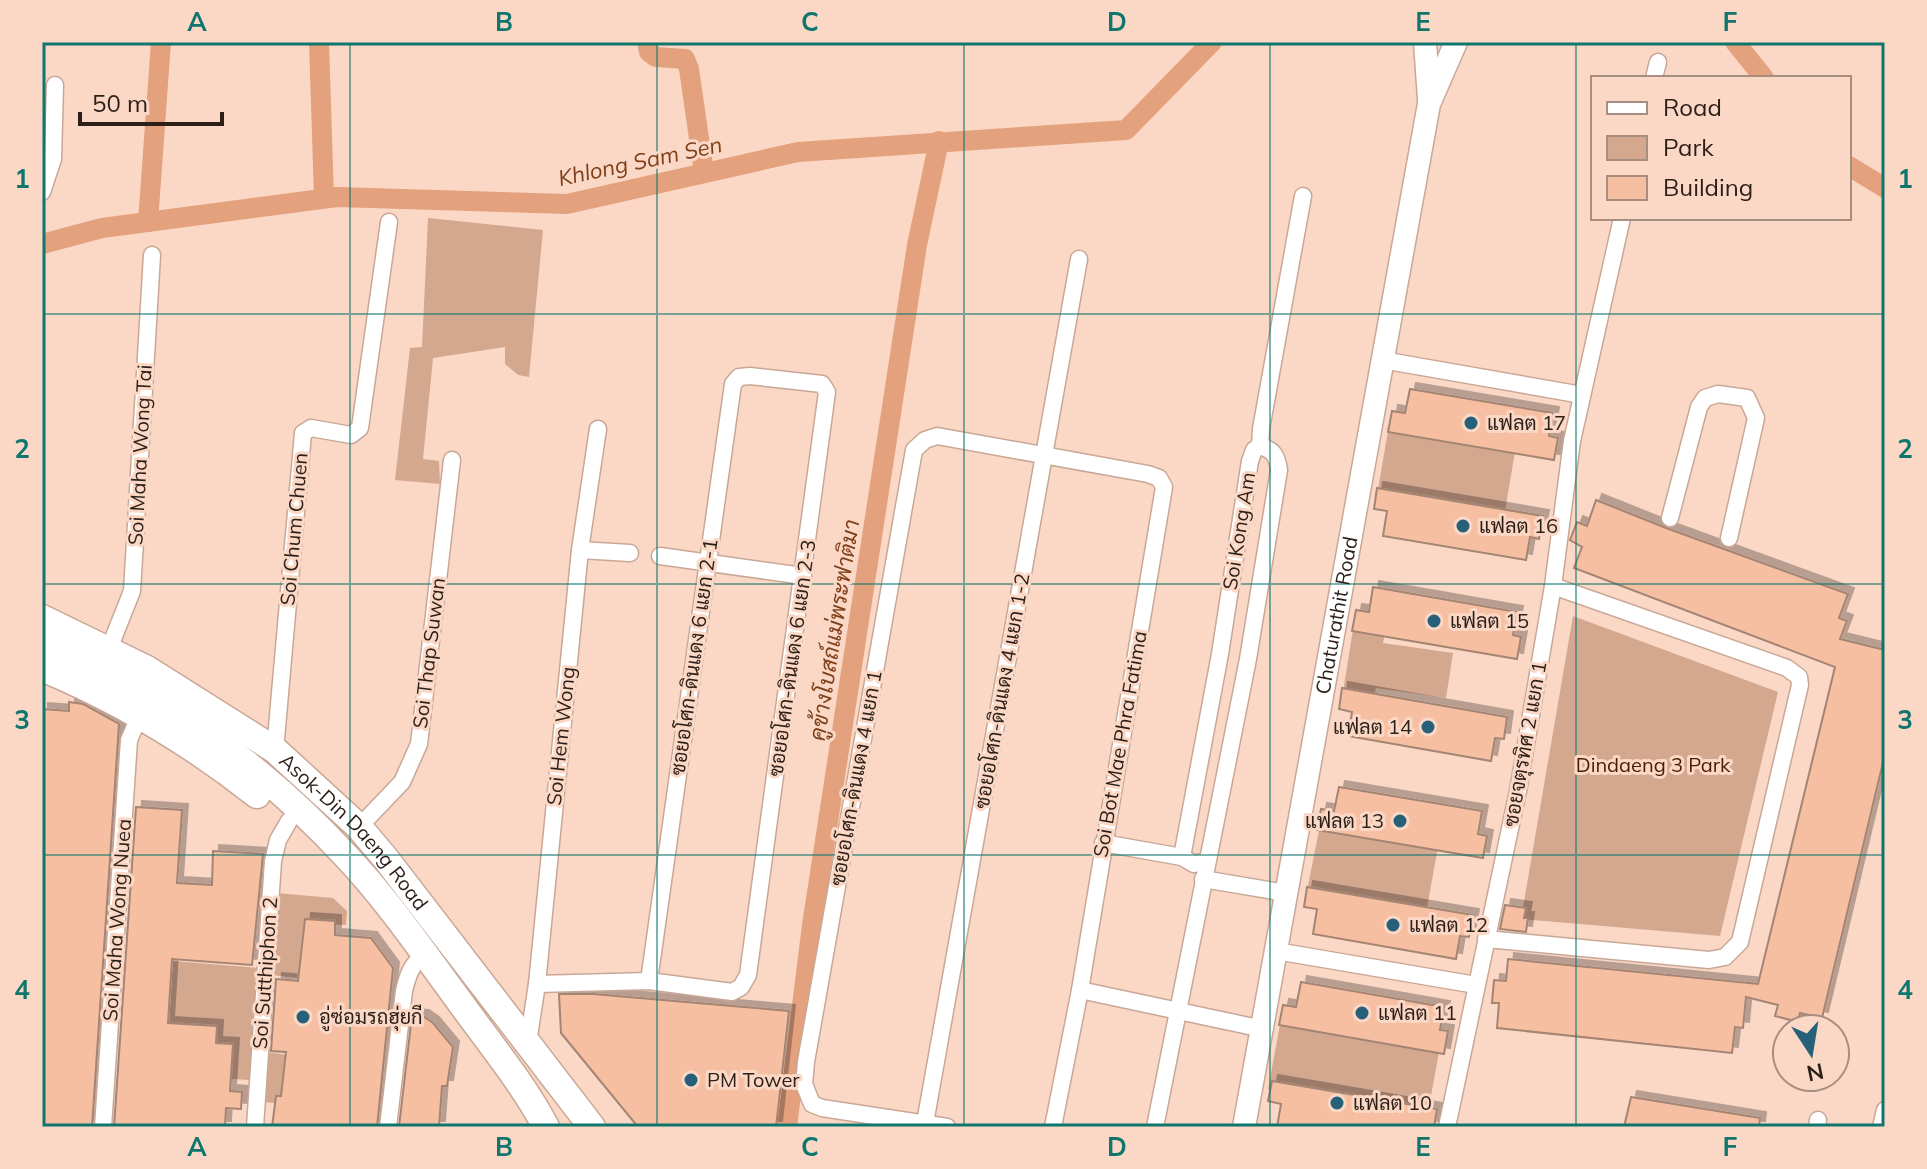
<svg xmlns="http://www.w3.org/2000/svg" width="1927" height="1169" font-family="Mulish,Sarabun,sans-serif">
	<style>
		.green { fill: #d4a78f }
		.lines { fill: none; stroke-linecap: round; stroke-linejoin: round }
		.canal { stroke: #e4a17d; stroke-width: 20 }
		.building { fill: #f7bfa2; stroke: #a48473; stroke-width: 2; filter: url(#shadow) }
		.street-casing { stroke: #c9a796; stroke-width: 19 }
		.secondary-casing { stroke: #c9a796; stroke-width: 25 }
		.primary-casing { stroke: #c9a796; stroke-width: 29 }
		.street { stroke: #fff; stroke-width: 16 }
		.secondary { stroke: #fff; stroke-width: 22 }
		.primary { stroke: #fff; stroke-width: 26 }
		.grid { fill: none; stroke: #0f766e; stroke-width: 2; stroke-opacity: 0.55 }
		.poi-dot { fill: #266179; stroke: #fbd8c6; stroke-width: 3 }
		.labels { text-anchor: middle; stroke-width: 6; stroke-linejoin: round; paint-order: stroke }
		.poi-label { font-size: 20px; fill: #2c1f18; stroke: #fbd8c6; text-anchor: start }
		.street-label { font-size: 20px; fill: #2c1f18; stroke: #fbd8c6 }
		.park-label { font-size: 20px; fill: #481e03; stroke: #fbd8c6 }
		.water-label { font-size: 22px; font-style: italic; fill: #7e401a; stroke: #fbd8c6 }
		.neatline { fill: none; stroke: #0f766e; stroke-width: 3 }
		.grid-label { font-size: 26px; text-anchor: middle; font-weight: bold; fill: #0f766e }
	</style>
	<defs>
		<filter id="shadow"><feDropShadow dx="6" dy="-6" stdDeviation="0" flood-color="#0004"/></filter>
	</defs>
	<rect width="100%" height="100%" fill="#fbd8c6"/>
	<g class="green">
		<polygon points="428,218 543,230 529,377 518,375 505,364 505,347 433,358 423,459 439,461 440,484 395,480 410,348 422,347"/>
		<polygon points="1388,431 1515,452 1505,511 1378,489"/>
		<polygon points="1573,616 1778,692 1720,936 1521,919"/>
		<polygon points="1353,629 1385,634 1383,643 1453,653 1446,698 1376,688 1374,697 1343,692"/>
		<polygon points="1320,825 1438,847 1426,913 1307,891"/>
		<polygon points="276,893 333,898 347,911 346,925 308,923 302,940 299,978 271,975"/>
		<polygon points="173,961 258,968 250,1080 213,1078 169,1026"/>
		<polygon points="1281,1019 1440,1047 1427,1117 1268,1089"/>
		<polygon points="265,1052 289,1055 284,1104 263,1102"/>
	</g>
	<g class="lines">
		<g class="canal">
			<polyline points="319,42 324,198"/>
			<polyline points="647,42 649,52 656,57 685,59 689,69 704,173"/>
			<polyline points="1735,42 1764,78"/>
			<polyline points="1849,166 1885,188"/>
			<polyline points="148,222 161,42"/>
			<polyline points="42,244 102,228 337,197 567,204 798,152 1126,130 1212,42"/>
			<polyline points="787,1127 812,925 917,245 939,141"/>
		</g>
	</g>
	<g class="building">
		<polygon points="1410,389 1553,413 1549,436 1558,438 1554,460 1388,432 1392,411 1405,413"/>
		<polygon points="1377,488 1543,516 1539,539 1530,537 1526,560 1383,536 1387,511 1374,509"/>
		<polygon points="1596,500 1666,528 1848,594 1839,618 1847,621 1840,639 1885,650 1885,754 1822,1018 1800,1013 1798,1022 1775,1016 1778,1005 1746,997 1743,1028 1735,1027 1732,1053 1497,1028 1499,1003 1492,1003 1494,980 1506,981 1508,959 1758,984 1835,667 1574,568 1582,547 1570,540 1577,522 1587,526"/>
		<polygon points="1373,587 1517,612 1513,635 1521,637 1517,659 1352,631 1356,610 1369,612"/>
		<polygon points="1342,688 1507,717 1504,739 1495,738 1491,761 1348,736 1352,712 1339,709"/>
		<polygon points="69,702 83,704 119,724 118,739 92,1127 42,1127 42,709 69,711"/>
		<polygon points="1339,787 1482,811 1478,834 1487,836 1483,858 1317,830 1321,809 1334,811"/>
		<polygon points="136,807 182,810 177,883 212,885 213,851 263,854 252,965 172,959 168,1023 217,1026 216,1043 233,1044 230,1091 242,1092 241,1109 226,1108 225,1127 114,1127"/>
		<polygon points="1307,887 1473,915 1469,937 1460,936 1456,959 1313,934 1317,909 1304,907"/>
		<polygon points="1505,905 1526,908 1524,918 1528,918 1526,932 1500,929"/>
		<polygon points="305,919 335,921 335,935 371,938 393,968 377,1127 272,1127 276,1096 281,1096 286,1052 271,1051 276,979 298,981"/>
		<polygon points="1301,982 1444,1007 1440,1030 1448,1031 1444,1054 1279,1025 1283,1005 1296,1007"/>
		<polygon points="559,994 593,994 789,1011 776,1127 638,1127 561,1033"/>
		<polygon points="412,1015 423,1016 433,1023 453,1047 447,1086 442,1086 439,1127 399,1127"/>
		<polygon points="1272,1081 1437,1109 1434,1127 1277,1127 1281,1104 1268,1101"/>
		<polygon points="1631,1097 1760,1118 1759,1127 1624,1127"/>
	</g>
	<g class="lines">
		<g class="street-casing">
			<g id="street">
				<polyline points="1654,78 1658,62"/>
				<polyline points="42,192 53,159 55,85"/>
				<polyline points="1382,360 1582,395"/>
				<polyline points="1260,446 1261,429 1303,196"/>
				<polyline points="1670,518 1699,407 1705,398 1718,394 1747,398 1756,418 1729,538"/>
				<polyline points="580,550 630,553"/>
				<polyline points="660,556 803,576"/>
				<polyline points="109,649 132,591 152,255"/>
				<polyline points="275,750 303,433 311,428 351,435 360,428 389,222"/>
				<polyline points="359,827 402,782 419,744 452,460"/>
				<polyline points="1103,843 1182,857"/>
				<polyline points="1203,879 1286,893"/>
				<polyline points="1486,939 1709,960 1725,957 1740,942 1800,685 1799,677 1787,668 1553,586"/>
				<polyline points="1276,951 1476,985"/>
				<polyline points="537,984 649,981 732,992 741,987 748,975 827,392 822,384 750,376 739,377 733,384 649,981"/>
				<polyline points="1080,990 1263,1029"/>
				<polyline points="528,1043 537,984 580,550 598,429"/>
				<polyline points="925,1123 1079,259"/>
				<polyline points="103,1127 129,740 140,715"/>
				<polyline points="255,1127 273,861 278,840 289,821"/>
				<path d="M388,1127l16,-136c4,-17 7,-26 21,-37"/>
				<polyline points="947,1127 822,1108 812,1104 804,1084 806,1062 914,450 925,440 937,436 1148,474 1159,478 1164,487 1080,990 1053,1127"/>
				<path d="M1155,1127l93,-468 31,-189c-2,-14 -5,-20 -19,-24l-6,4 -4,11 -30,193 -38,203 12,7 13,-3"/>
				<polyline points="1447,1127 1518,791 1553,586 1572,441 1622,218"/>
				<polyline points="1817,1127 1818,1120"/>
				<polyline points="1881,1127 1885,1110"/>
			</g>
		</g>
		<g class="secondary-casing">
			<g id="secondary">
				<polyline points="1425,42 1429,99"/>
				<path id="s1" d="M1244,1127l185,-1023 27,-62"/>
			</g>
		</g>
		<g class="primary-casing">
			<g id="primary">
				<path id="s2" d="M42,618l105,51 128,81 84,77 27,32 206,268"/>
				<path d="M42,645c114,45 219,119 302,209 43,45 79,98 116,148 30,42 62,80 86,125"/>
				<path d="M42,668c77,32 149,75 215,127"/>
			</g>
		</g>
		<use href="#street" class="street"/>
		<use href="#secondary" class="secondary"/>
		<use href="#primary" class="primary"/>
	</g>
	<path class="grid" d="M350,42v1085M657,42v1085M964,42v1085M1270,42v1085M1576,42v1085M42,314h1843M42,584h1843M42,855h1843"/>
	<g class="poi-dot">
		<circle cx="1471" cy="423" r="8"/>
		<circle cx="1463" cy="526" r="8"/>
		<circle cx="1434" cy="621" r="8"/>
		<circle cx="1428" cy="727" r="8"/>
		<circle cx="1400" cy="821" r="8"/>
		<circle cx="1393" cy="925" r="8"/>
		<circle cx="1362" cy="1013" r="8"/>
		<circle cx="303" cy="1017" r="8"/>
		<circle cx="691" cy="1080" r="8"/>
		<circle cx="1337" cy="1103" r="8"/>
	</g>
	<g class="labels">
		<g class="poi-label">
			<text x="1487" y="430">แฟลต 17</text>
			<text x="1479" y="533">แฟลต 16</text>
			<text x="1450" y="628">แฟลต 15</text>
			<text x="1412" y="734" text-anchor="end">แฟลต 14</text>
			<text x="1384" y="828" text-anchor="end">แฟลต 13</text>
			<text x="1409" y="932">แฟลต 12</text>
			<text x="1378" y="1020">แฟลต 11</text>
			<text x="319" y="1024">อู่ซ่อมรถฮุ่ยกี</text>
			<text x="707" y="1087">PM Tower</text>
			<text x="1353" y="1110">แฟลต 10</text>
		</g>
		<g class="street-label">
			<text transform="translate(140 455) rotate(-87)" y="7">Soi Maha Wong Tai</text>
			<text transform="translate(294 529) rotate(-85)" y="7">Soi Chum Chuen</text>
			<text transform="translate(1239 531) rotate(-81)" y="7">Soi Kong Am</text>
			<text dy="7" stroke="none"><textPath href="#s1" startOffset="520">Chaturathit Road</textPath></text>
			<text transform="translate(429 653) rotate(-83)" y="7">Soi Thap Suwan</text>
			<text transform="translate(694 657) rotate(-82)" y="7">ซอยอโศก-ดินแดง 6 แยก 2-1</text>
			<text transform="translate(792 658) rotate(-82)" y="7">ซอยอโศก-ดินแดง 6 แยก 2-3</text>
			<text transform="translate(1002 691) rotate(-80)" y="7">ซอยอโศก-ดินแดง 4 แยก 1-2</text>
			<text transform="translate(561 736) rotate(-84)" y="7">Soi Hem Wong</text>
			<text transform="translate(1120 744) rotate(-80)" y="7">Soi Bot Mae Phra Fatima</text>
			<text transform="translate(1525 744) rotate(-80)" y="7">ซอยจตุรทิศ 2 แยก 1</text>
			<text transform="translate(856 778) rotate(-80)" y="7">ซอยอโศก-ดินแดง 4 แยก 1</text>
			<text dy="7" stroke="none"><textPath href="#s2" startOffset="382">Asok-Din Daeng Road</textPath></text>
			<text transform="translate(117 920) rotate(-86)" y="7">Soi Maha Wong Nuea</text>
			<text transform="translate(265 973) rotate(-86)" y="7">Soi Sutthiphon 2</text>
		</g>
		<g class="park-label">
			<text x="1653" y="772">Dindaeng 3 Park</text>
		</g>
		<g class="water-label">
			<text transform="translate(640 161) rotate(-12)" y="8">Khlong Sam Sen</text>
			<text transform="translate(834 630) rotate(-81)" y="8">คูข้างโบสถ์แม่พระฟาติมา</text>
		</g>
	</g>
	<rect width="1927" height="1169" fill="none" stroke="#fbd8c6" stroke-width="88"/>
	<rect x="1591" y="76" width="260" height="144" fill="#fbd8c6" stroke="#a88e80" stroke-width="2"/>
	<rect x="1607" y="102" width="40" height="12" fill="#ffffff" stroke="#a88e80" stroke-width="2"/>
	<text x="1663" y="116" font-size="24" fill="#2c1f18">Road</text>
	<rect x="1607" y="136" width="40" height="24" fill="#d4a78f" stroke="#a88e80" stroke-width="2"/>
	<text x="1663" y="156" font-size="24" fill="#2c1f18">Park</text>
	<rect x="1607" y="176" width="40" height="24" fill="#f7bfa2" stroke="#a88e80" stroke-width="2"/>
	<text x="1663" y="196" font-size="24" fill="#2c1f18">Building</text>
	<g transform="translate(1811 1053) rotate(168)"><circle r="38" fill="#fbd8c6" stroke="#a88e80" stroke-width="2"/>
	<path d="M0-6L14 30L0 20L-14 30Z" fill="#266179"/>
	<text y="-12" font-size="22" font-weight="bold" text-anchor="middle" fill="#2c1f18">N</text>
	</g>
	<path d="M80 112v12h142v-12" fill="none" stroke="#2c1f18" stroke-width="4"/>
	<text x="92" y="112" font-size="24" fill="#2c1f18" stroke="#fbd8c6" stroke-width="6" paint-order="stroke">50 m</text>
	<rect x="44" y="44" width="1839" height="1081" class="neatline"/>
	<g class="grid-label">
		<text x="197" y="31">A</text>
		<text x="504" y="31">B</text>
		<text x="810" y="31">C</text>
		<text x="1117" y="31">D</text>
		<text x="1423" y="31">E</text>
		<text x="1730" y="31">F</text>
		<text x="22" y="188">1</text>
		<text x="1905" y="188">1</text>
		<text x="22" y="458">2</text>
		<text x="1905" y="458">2</text>
		<text x="22" y="729">3</text>
		<text x="1905" y="729">3</text>
		<text x="22" y="999">4</text>
		<text x="1905" y="999">4</text>
		<text x="197" y="1156">A</text>
		<text x="504" y="1156">B</text>
		<text x="810" y="1156">C</text>
		<text x="1117" y="1156">D</text>
		<text x="1423" y="1156">E</text>
		<text x="1730" y="1156">F</text>
	</g>
</svg>
